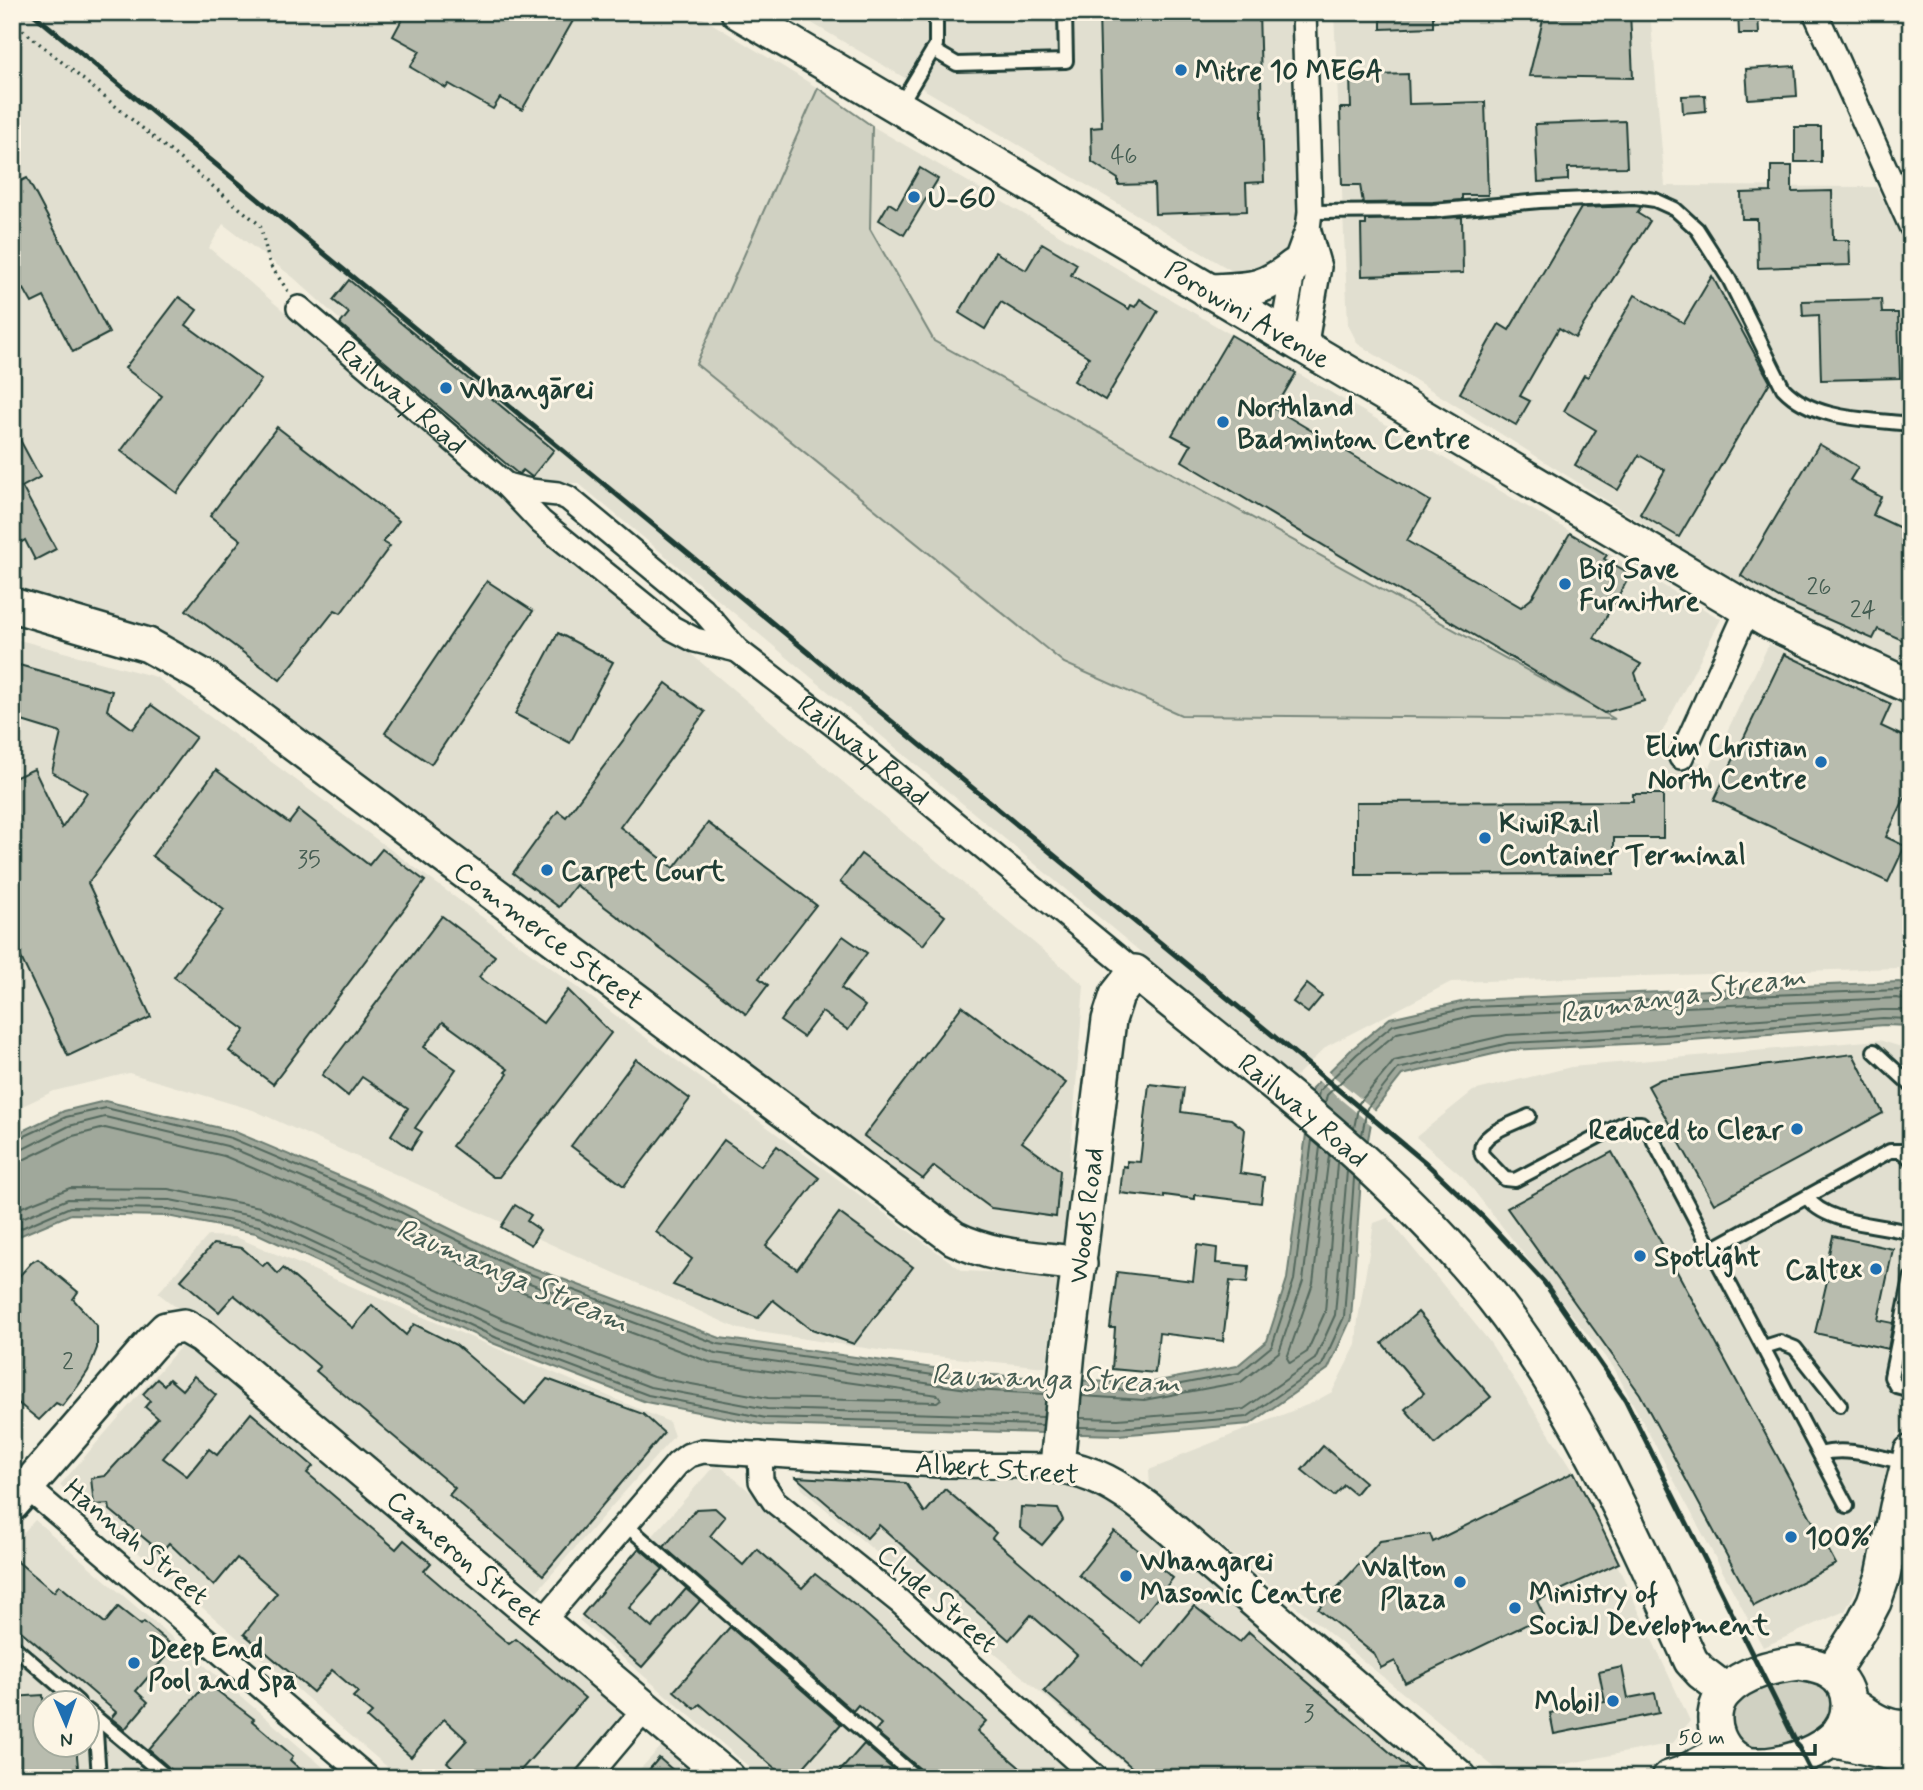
<svg xmlns="http://www.w3.org/2000/svg" width="1923" height="1790" font-family="Mynerve,sans-serif">
	<style>
		.built { fill: #e1dfd0; fill-rule: evenodd }
		.green { fill: #d0d1c2; stroke: #78877b; stroke-width: 2 }
		.water { fill: #a0a89b; stroke: #6c7d72; stroke-width: 2 }
		.pier { fill: #f3eede }
		.lines { fill: none; stroke-linecap: round; stroke-linejoin: round }
		.shore { stroke: #53685d; stroke-width: 2 }
		.building { fill: #b8bcae; stroke: #1f3d34; stroke-width: 2 }
		.lane-casing { stroke: #1f3d34; stroke-width: 18 }
		.street-casing { stroke: #1f3d34; stroke-width: 28 }
		.secondary-casing { stroke: #1f3d34; stroke-width: 38 }
		.path { stroke: #1f3d34; stroke-width: 3.5; stroke-dasharray: 2 5; stroke-linecap: butt }
		.lane { stroke: #fcf5e5; stroke-width: 12 }
		.street { stroke: #fcf5e5; stroke-width: 23 }
		.secondary { stroke: #fcf5e5; stroke-width: 33 }
		.rail { stroke: #1f3d34; stroke-width: 5 }
		.poi-dot { fill: #1f6fb2; stroke: #fcf5e5; stroke-width: 2.5 }
		.labels { text-anchor: middle; stroke-width: 6; stroke-linejoin: round; paint-order: stroke }
		.number-label { font-size: 24px; fill: #455d52 }
		.poi-label { font-size: 28px; font-weight: bold; fill: #1f3d34; stroke: #fcf5e5; text-anchor: start }
		.street-label { font-size: 28px; fill: #1f3d34; stroke: #fcf5e5 }
		.water-label { font-size: 30px; font-style: italic; fill: #465d53; stroke: #fcf5e5 }
	</style>
	<rect width="100%" height="100%" fill="#f3eede"/>
	<filter id="ink" filterUnits="userSpaceOnUse"><feTurbulence type="fractalNoise" baseFrequency=".0143" numOctaves="2"/><feDisplacementMap in="SourceGraphic" scale="14" xChannelSelector="R" yChannelSelector="G"/><feConvolveMatrix kernelMatrix="1 2 1 2 8 2 1 2 1" color-interpolation-filters="sRGB"/></filter>
	<g filter="url(#ink)">
		<g class="built">
			<polygon points="12,12 693,12 818,88 697,364 1064,663 1181,715 1613,718 934,341 870,229 872,126 1721,619 1657,742 1710,767 1769,644 1911,707 1911,971 1898,968 1451,982 1327,1046 1293,1079 578,483 520,484 294,278 223,224 209,248 1084,985 1063,1250 967,1246 183,647 12,595"/>
			<polygon points="793,12 1290,12 1298,254 1256,285"/>
			<polygon points="1334,12 1650,12 1665,186 1876,187 1911,251 1911,667 1793,618 1358,344 1348,325"/>
			<polygon points="12,638 156,677 963,1271 1059,1275 1046,1367 885,1351 739,1329 253,1110 129,1073 54,1091 12,1111"/>
			<polygon points="1879,1040 1911,1050 1911,1382 1864,1575 1845,1611 1763,1647 1614,1368 1463,1177 1416,1137 1473,1091 1571,1067"/>
			<polygon points="1388,1218 1489,1341 1574,1472 1690,1721 1673,1743 1505,1776 1150,1488 1149,1470 1172,1461 1179,1456 1312,1403 1332,1392 1356,1345 1358,1319 1374,1223"/>
			<polygon points="208,1236 236,1237 669,1422 674,1436 537,1591 158,1293"/>
			<polygon points="188,1338 627,1716 574,1778 400,1778 60,1485"/>
			<polygon points="719,1465 1079,1778 762,1778 579,1620 714,1466"/>
			<polygon points="806,1468 986,1472 1108,1489 1447,1778 1141,1778 802,1489 798,1477"/>
			<path d="M35,1520l301,258h-324v-233zM46,1702h42v42h-42z"/>
			<polygon points="668,1739 713,1778 632,1778"/>
		</g>
		<g class="green">
			<polygon points="818,88 872,126 870,229 934,341 1615,719 1181,715 1064,663 696,364"/>
			<path d="M1782,1678h38l12,15 4,16c-3,6 -7,14 -12,18 -14,12 -65,29 -81,18 -19,-12 -16,-43 4,-53 11,-6 24,-9 35,-14z"/>
		</g>
		<polygon class="water" points="1899,982 1911,986 1911,1026 1884,1025 1665,1042 1511,1050 1402,1075 1373,1112 1361,1178 1351,1319 1328,1369 1250,1424 1118,1435 765,1425 646,1402 495,1344 256,1233 167,1216 71,1214 12,1239 12,1136 64,1111 105,1101 233,1131 372,1190 517,1262 720,1338 976,1374 1143,1384 1237,1366 1267,1341 1287,1279 1312,1088 1352,1049 1390,1018 1470,1000"/>
		<polygon class="pier" points="1326,1070 1377,1112 1374,1127 1316,1079"/>
		<g class="lines">
			<g class="shore">
				<polyline points="1318,1097 1319,1091 1357,1054 1393,1025 1471,1007 1898,990 1911,992"/>
				<polyline points="1325,1104 1327,1095 1363,1061 1397,1033 1472,1016 1897,998 1911,1001"/>
				<polyline points="1354,1128 1359,1103 1394,1061 1507,1035 1664,1026 1882,1010 1911,1010"/>
				<polyline points="1362,1135 1367,1108 1398,1069 1509,1043 1664,1035 1883,1018 1911,1019"/>
				<polyline points="12,1142 66,1117 106,1108 231,1138 370,1197 514,1268 718,1344 975,1381 1046,1386"/>
				<polyline points="12,1151 21,1150 69,1126 105,1117 227,1146 366,1205 511,1276 715,1353 974,1390 1045,1394"/>
				<polyline points="1329,1155 1313,1283 1287,1358 1290,1363 1307,1352 1325,1312 1337,1163"/>
				<polyline points="12,1162 25,1159 73,1136 105,1128 224,1156 362,1214 507,1286 712,1363 938,1395 941,1399 937,1402 768,1398 653,1377 505,1320 260,1207 168,1189 70,1188 12,1211"/>
				<polyline points="12,1222 68,1199 170,1200 262,1218 501,1330 650,1387 767,1409 1043,1417"/>
				<polyline points="12,1232 70,1207 168,1209 259,1226 497,1338 648,1395 766,1418 1042,1425"/>
				<polyline points="1083,1388 1144,1391 1239,1373 1272,1346 1294,1280 1312,1140"/>
				<polyline points="1082,1396 1144,1400 1241,1382 1279,1352 1303,1281 1320,1147"/>
				<polyline points="1080,1418 1118,1419 1244,1409 1315,1359 1335,1315 1347,1171"/>
				<polyline points="1079,1427 1118,1428 1247,1417 1322,1365 1344,1317 1354,1178"/>
			</g>
		</g>
		<g class="building">
			<polygon points="406,12 578,12 522,110 500,98 493,109 449,84 446,88 410,67 420,51 393,36"/>
			<polygon points="1099,12 1259,12 1264,182 1246,183 1247,211 1155,214 1154,184 1118,185 1118,179 1092,162 1091,128 1102,127"/>
			<polygon points="1381,12 1433,12 1433,27 1381,29"/>
			<polygon points="1545,12 1630,12 1633,78 1529,76"/>
			<polygon points="1738,12 1758,12 1759,34 1739,34"/>
			<polygon points="1795,66 1797,96 1748,99 1746,69"/>
			<polygon points="1408,74 1409,104 1485,102 1488,195 1462,195 1462,200 1433,202 1363,203 1360,185 1342,185 1340,108 1351,108 1350,76"/>
			<polygon points="1705,95 1706,111 1683,113 1682,96"/>
			<polygon points="1625,121 1627,167 1568,168 1568,180 1538,182 1535,124"/>
			<rect x="1795" y="127" width="26" height="35"/>
			<polygon points="1771,166 1792,166 1792,192 1832,191 1833,240 1849,240 1850,265 1758,268 1757,219 1742,219 1741,193 1771,192"/>
			<polygon points="920,168 938,179 904,235 879,220 889,203 897,208"/>
			<polygon points="27,178 109,333 73,352 44,297 32,303 24,289 12,295 12,185"/>
			<polygon points="1635,206 1641,207 1637,213 1650,221 1575,338 1559,328 1520,396 1530,401 1516,425 1460,393 1499,324 1509,330 1581,208"/>
			<polygon points="1462,217 1463,273 1362,276 1361,225 1366,225 1366,220"/>
			<polygon points="1042,243 1077,264 1071,275 1129,309 1131,305 1135,307 1140,299 1158,311 1105,400 1074,381 1089,357 1001,302 985,329 959,313 995,252 1026,270"/>
			<polygon points="1712,276 1770,382 1679,537 1640,514 1665,470 1639,455 1618,490 1575,465 1596,430 1564,411 1584,375 1588,377 1635,295 1684,323"/>
			<polygon points="349,280 554,450 532,477 523,470 519,474 517,473 340,324 349,313 333,300"/>
			<polygon points="179,297 197,310 186,325 261,380 177,493 121,451 162,396 125,368"/>
			<polygon points="1881,299 1882,313 1898,313 1900,378 1821,380 1819,315 1803,316 1802,301"/>
			<polygon points="1231,335 1296,373 1275,409 1430,501 1407,541 1521,607 1531,599 1570,533 1607,555 1604,559 1631,574 1594,638 1641,664 1635,673 1644,701 1604,713 1182,461 1191,445 1172,435"/>
			<polygon points="12,425 40,477 22,487 56,549 35,560 25,540 22,542 19,538 12,542"/>
			<polygon points="277,427 399,521 383,542 390,546 341,613 335,610 280,680 186,610 241,540 210,516"/>
			<polygon points="1819,444 1858,467 1850,480 1881,497 1873,515 1911,533 1911,644 1878,629 1873,639 1779,598 1741,576"/>
			<polygon points="487,581 533,611 431,764 385,733"/>
			<polygon points="558,633 613,662 570,743 515,714"/>
			<polygon points="1784,654 1891,704 1881,726 1911,740 1911,785 1886,837 1905,846 1888,882 1714,800"/>
			<polygon points="12,663 112,691 107,710 133,729 151,705 196,737 88,883 151,1017 68,1056 12,939 12,779 34,769 62,828 87,792 52,772 61,733 12,718"/>
			<polygon points="666,683 705,712 620,827 674,868 708,823 816,905 759,978 768,985 746,1014 576,885 559,907 513,873 558,811 566,817"/>
			<polygon points="216,770 289,823 299,810 369,865 382,849 425,881 273,1084 229,1051 245,1030 174,977 224,910 152,856"/>
			<polygon points="1633,794 1663,794 1663,838 1614,838 1614,874 1356,875 1356,802 1633,801"/>
			<polygon points="861,854 945,916 923,945 840,882"/>
			<polygon points="442,916 495,956 479,977 543,1023 568,990 611,1033 499,1177 493,1177 452,1146 508,1074 505,1072 508,1069 443,1022 424,1047 456,1069 415,1128 422,1132 411,1149 391,1135 408,1108 362,1077 348,1096 322,1075"/>
			<polygon points="843,936 867,953 841,988 865,1006 848,1030 822,1012 803,1037 780,1021"/>
			<polygon points="1307,984 1322,996 1308,1013 1293,1002"/>
			<polygon points="962,1006 1066,1083 1022,1142 1060,1170 1056,1217 991,1208 934,1166 923,1179 864,1136"/>
			<polygon points="1853,1054 1883,1113 1714,1204 1648,1086 1661,1079"/>
			<polygon points="636,1059 690,1099 624,1186 571,1146"/>
			<polygon points="1149,1084 1184,1088 1181,1112 1231,1119 1245,1130 1240,1173 1264,1177 1261,1203 1195,1195 1195,1199 1164,1195 1164,1198 1120,1193 1123,1166 1127,1167 1127,1161 1140,1162"/>
			<polygon points="724,1140 761,1166 777,1146 819,1178 766,1246 797,1269 839,1213 913,1267 854,1344 809,1328 773,1300 758,1318 673,1285 692,1259 656,1232"/>
			<polygon points="1612,1152 1836,1564 1754,1606 1640,1394 1507,1208"/>
			<polygon points="515,1205 531,1215 527,1221 540,1230 531,1245 501,1227"/>
			<polygon points="1833,1236 1893,1249 1878,1320 1893,1323 1888,1349 1815,1333 1827,1281 1823,1280"/>
			<polygon points="213,1244 242,1248 263,1266 267,1262 278,1274 283,1268 353,1328 372,1305 406,1335 414,1324 456,1345 525,1404 547,1379 643,1414 664,1433 543,1575 449,1495 455,1488 316,1371 320,1367 250,1308 234,1295 219,1312 181,1280"/>
			<polygon points="1197,1245 1217,1248 1216,1263 1249,1266 1247,1283 1230,1281 1223,1341 1159,1333 1155,1373 1112,1369 1115,1328 1110,1328 1117,1272 1193,1281"/>
			<polygon points="38,1259 78,1292 73,1299 97,1326 97,1348 88,1371 78,1386 62,1406 56,1403 39,1420 12,1398 12,1284 31,1263"/>
			<polygon points="1418,1312 1491,1397 1435,1444 1405,1409 1424,1393 1382,1343"/>
			<polygon points="194,1376 216,1395 163,1458 187,1476 209,1449 217,1455 251,1413 313,1466 307,1473 396,1549 404,1540 431,1563 424,1571 509,1644 516,1639 585,1698 514,1778 464,1778 447,1762 467,1740 444,1719 411,1757 367,1718 372,1713 353,1697 358,1692 332,1670 313,1692 244,1634 277,1593 237,1558 214,1586 169,1543 161,1552 110,1510 109,1504 94,1505 91,1478 105,1476 158,1418 145,1407 150,1401 143,1394 157,1379 164,1385 169,1379 182,1390"/>
			<polygon points="1323,1446 1365,1482 1355,1494 1344,1485 1334,1496 1302,1470"/>
			<polygon points="1574,1472 1619,1563 1537,1601 1544,1616 1405,1683 1395,1661 1381,1668 1374,1654 1318,1609 1380,1541 1430,1534 1433,1542"/>
			<polygon points="796,1477 906,1483 925,1513 945,1489 996,1533 992,1538 1143,1668 1194,1606 1240,1642 1249,1632 1420,1778 1144,1778 1044,1691 1077,1655 1031,1615 1009,1640 879,1525 867,1538"/>
			<polygon points="1021,1507 1058,1509 1063,1520 1042,1545 1020,1528"/>
			<polygon points="715,1508 725,1517 710,1536 743,1565 757,1549 802,1588 815,1574 861,1610 986,1721 977,1731 1032,1778 921,1778 919,1768 875,1731 881,1724 858,1705 853,1711 664,1547 696,1509"/>
			<polygon points="1114,1531 1173,1578 1138,1622 1079,1575"/>
			<polygon points="639,1548 663,1569 629,1608 652,1628 686,1589 700,1601 642,1667 582,1615"/>
			<polygon points="12,1557 54,1592 59,1585 105,1623 118,1607 141,1625 144,1622 174,1647 136,1691 148,1702 125,1729 111,1718 116,1712 21,1631 16,1637 12,1636"/>
			<polygon points="730,1627 841,1724 795,1777 784,1776 700,1704 695,1709 674,1691"/>
			<polygon points="1622,1667 1628,1698 1655,1693 1659,1713 1554,1734 1550,1713 1605,1702 1599,1672"/>
			<polygon points="207,1683 254,1719 252,1721 293,1756 290,1760 310,1778 181,1778 149,1750"/>
			<polygon points="43,1695 46,1745 76,1745 79,1778 12,1778 12,1697"/>
			<polygon points="864,1744 903,1778 834,1778"/>
			<polygon points="659,1758 682,1778 642,1778"/>
		</g>
		<g class="lines">
			<g class="lane-casing">
				<g id="lane">
					<polyline points="933,50 957,64 1066,61 1065,12"/>
					<polyline points="899,107 936,45 936,12"/>
					<path d="M1310,212l123,-1 107,-10 95,-4 20,3 20,9 22,20 32,50 54,109c31,33 85,31 128,36"/>
					<polyline points="1874,1051 1911,1085"/>
					<path d="M1529,1116c-15,8 -54,18 -47,39l23,24 10,1 109,-57h17l8,9 198,374"/>
					<path d="M1807,1197c17,27 74,27 104,36"/>
					<polyline points="1712,1249 1890,1151 1901,1151 1911,1159"/>
					<polyline points="1911,1278 1891,1377 1896,1386 1911,1390"/>
					<polyline points="1764,1347 1780,1342 1795,1348 1840,1405"/>
					<path d="M1820,1454c28,-8 60,4 88,9"/>
					<polyline points="626,1525 913,1775"/>
					<polyline points="12,1645 78,1702"/>
					<polyline points="88,1711 168,1778"/>
					<polyline points="95,1717 99,1778"/>
				</g>
			</g>
			<g class="street-casing">
				<g id="street">
					<polyline points="1815,12 1911,226"/>
					<path id="s1" d="M299,308l207,177 35,37 131,106 23,12 42,10"/>
					<polyline points="1282,335 1294,266 1308,228 1310,212 1304,12"/>
					<polyline points="1305,348 1319,267 1308,228"/>
					<path id="s2" d="M506,485l24,6 28,3 10,4 134,111 35,41 118,91 280,231"/>
					<polyline points="1681,757 1748,609"/>
					<polyline points="760,1454 761,1481 774,1501 900,1602 1096,1778"/>
					<polyline points="27,1487 368,1778"/>
					<polyline points="543,1621 677,1464 689,1455 703,1451 938,1465 1057,1466"/>
					<polyline points="587,1778 646,1708"/>
				</g>
			</g>
			<g class="secondary-casing">
				<g id="secondary">
					<path id="s3" d="M738,12l1010,597 22,13 141,65"/>
					<path d="M1208,291c39,-2 54,1 86,-25"/>
					<path id="s4" d="M12,605l136,40 55,31 751,562c39,20 83,20 126,26"/>
					<path id="s5" d="M12,1504l139,-160 15,-15 18,-3 19,11 525,441"/>
					<path d="M1799,1663c11,2 21,3 31,9 26,15 22,51 1,68 -20,16 -51,26 -76,25 -34,-2 -53,-48 -30,-73 19,-20 48,-26 74,-29z"/>
					<polyline points="1832,1672 1861,1627 1874,1602 1883,1576 1897,1507 1911,1452"/>
					<path d="M1849,1703c20,14 36,27 62,24"/>
					<polyline points="1831,1740 1891,1753 1911,1753"/>
					<path id="s6" d="M1460,1778l-312,-269c-29,-22 -55,-38 -91,-43l11,-115 41,-331 8,-25 18,-23c124,102 260,200 359,327 85,109 140,237 197,362l10,11 25,19"/>
					<polyline points="1669,1778 1681,1774 1726,1750"/>
				</g>
			</g>
			<polyline class="path" points="12,21 260,225 270,265 288,291"/>
			<use href="#lane" class="lane"/>
			<use href="#street" class="street"/>
			<use href="#secondary" class="secondary"/>
			<polyline class="rail" points="31,12 1299,1057 1426,1163 1482,1216 1544,1282 1625,1399 1814,1778"/>
		</g>
	</g>
	<g class="poi-dot">
		<circle cx="1181" cy="70" r="7"/>
		<circle cx="914" cy="197" r="7"/>
		<circle cx="446" cy="388" r="7"/>
		<circle cx="1223" cy="422" r="7"/>
		<circle cx="1565" cy="584" r="7"/>
		<circle cx="1821" cy="762" r="7"/>
		<circle cx="1485" cy="838" r="7"/>
		<circle cx="547" cy="870" r="7"/>
		<circle cx="1797" cy="1129" r="7"/>
		<circle cx="1640" cy="1256" r="7"/>
		<circle cx="1876" cy="1269" r="7"/>
		<circle cx="1791" cy="1537" r="7"/>
		<circle cx="1126" cy="1576" r="7"/>
		<circle cx="1460" cy="1582" r="7"/>
		<circle cx="1515" cy="1608" r="7"/>
		<circle cx="134" cy="1663" r="7"/>
		<circle cx="1613" cy="1701" r="7"/>
	</g>
	<g class="labels">
		<g class="number-label">
			<text x="1124" y="163">46</text>
			<text x="1819" y="594">26</text>
			<text x="1863" y="617">24</text>
			<text x="309" y="867">35</text>
			<text x="68" y="1369">2</text>
			<text x="1309" y="1721">3</text>
		</g>
		<g class="poi-label">
			<text x="1195" y="80">Mitre 10 MEGA</text>
			<text x="928" y="207">U-GO</text>
			<text x="460" y="398">Whangārei</text>
			<text x="1237" y="416">Northland<tspan x="1237" dy="32">Badminton Centre</tspan></text>
			<text x="1579" y="578">Big Save<tspan x="1579" dy="32">Furniture</tspan></text>
			<text x="1807" y="756" text-anchor="end">Elim Christian<tspan x="1807" dy="32">North Centre</tspan></text>
			<text x="1499" y="832">KiwiRail<tspan x="1499" dy="32">Container Terminal</tspan></text>
			<text x="561" y="880">Carpet Court</text>
			<text x="1783" y="1139" text-anchor="end">Reduced to Clear</text>
			<text x="1654" y="1266">Spotlight</text>
			<text x="1862" y="1279" text-anchor="end">Caltex</text>
			<text x="1805" y="1547">100%</text>
			<text x="1140" y="1570">Whangarei<tspan x="1140" dy="32">Masonic Centre</tspan></text>
			<text x="1446" y="1576" text-anchor="end">Walton<tspan x="1446" dy="32">Plaza</tspan></text>
			<text x="1529" y="1602">Ministry of<tspan x="1529" dy="32">Social Development</tspan></text>
			<text x="148" y="1657">Deep End<tspan x="148" dy="32">Pool and Spa</tspan></text>
			<text x="1599" y="1711" text-anchor="end">Mobil</text>
		</g>
		<g class="street-label">
			<text dy="10" stroke="none"><textPath href="#s3" startOffset="593">Porowini Avenue</textPath></text>
			<text dy="10" stroke="none"><textPath href="#s1" startOffset="136">Railway Road</textPath></text>
			<text dy="10" stroke="none"><textPath href="#s2" startOffset="453">Railway Road</textPath></text>
			<text dy="10" stroke="none"><textPath href="#s4" startOffset="637">Commerce Street</textPath></text>
			<text dy="10" stroke="none"><textPath href="#s6" startOffset="1236">Railway Road</textPath></text>
			<text dy="10" stroke="none"><textPath href="#s6" startOffset="766">Woods Road</textPath></text>
			<text transform="translate(997 1468) rotate(4)" y="10">Albert Street</text>
			<text transform="translate(137 1541) rotate(40)" y="10">Hannah Street</text>
			<text dy="10" stroke="none"><textPath href="#s5" startOffset="616">Cameron Street</textPath></text>
			<text transform="translate(938 1598) rotate(41)" y="10">Clyde Street</text>
		</g>
		<g class="water-label">
			<text transform="translate(1682 994) rotate(-9)" y="10">Raumanga Stream</text>
			<text transform="translate(513 1275) rotate(23)" y="10">Raumanga Stream</text>
			<text transform="translate(1056 1378) rotate(2)" y="10">Raumanga Stream</text>
		</g>
	</g>
	<rect width="1923" height="1790" fill="none" stroke="#fcf5e5" stroke-width="42"/>
	<rect x="21" y="21" width="1881" height="1748" fill="none" stroke="#1f3d34" stroke-width="2.5" filter="url(#ink)"/>
	<g transform="translate(66 1724) rotate(178)"><circle r="33" fill="#fcf5e5" stroke="#a4ab9e" stroke-width="2"/>
	<path d="M0-5L12 26L0 18L-12 26Z" fill="#1f6fb2"/>
	<text y="-10" font-size="19" font-weight="bold" text-anchor="middle" fill="#1f3d34">N</text>
	</g>
	<path d="M1668 1744v10h147v-10" fill="none" stroke="#1f3d34" stroke-width="3.5"/>
	<text x="1678" y="1744" font-size="21" fill="#1f3d34" stroke="#fcf5e5" stroke-width="5" paint-order="stroke">50 m</text>
</svg>
